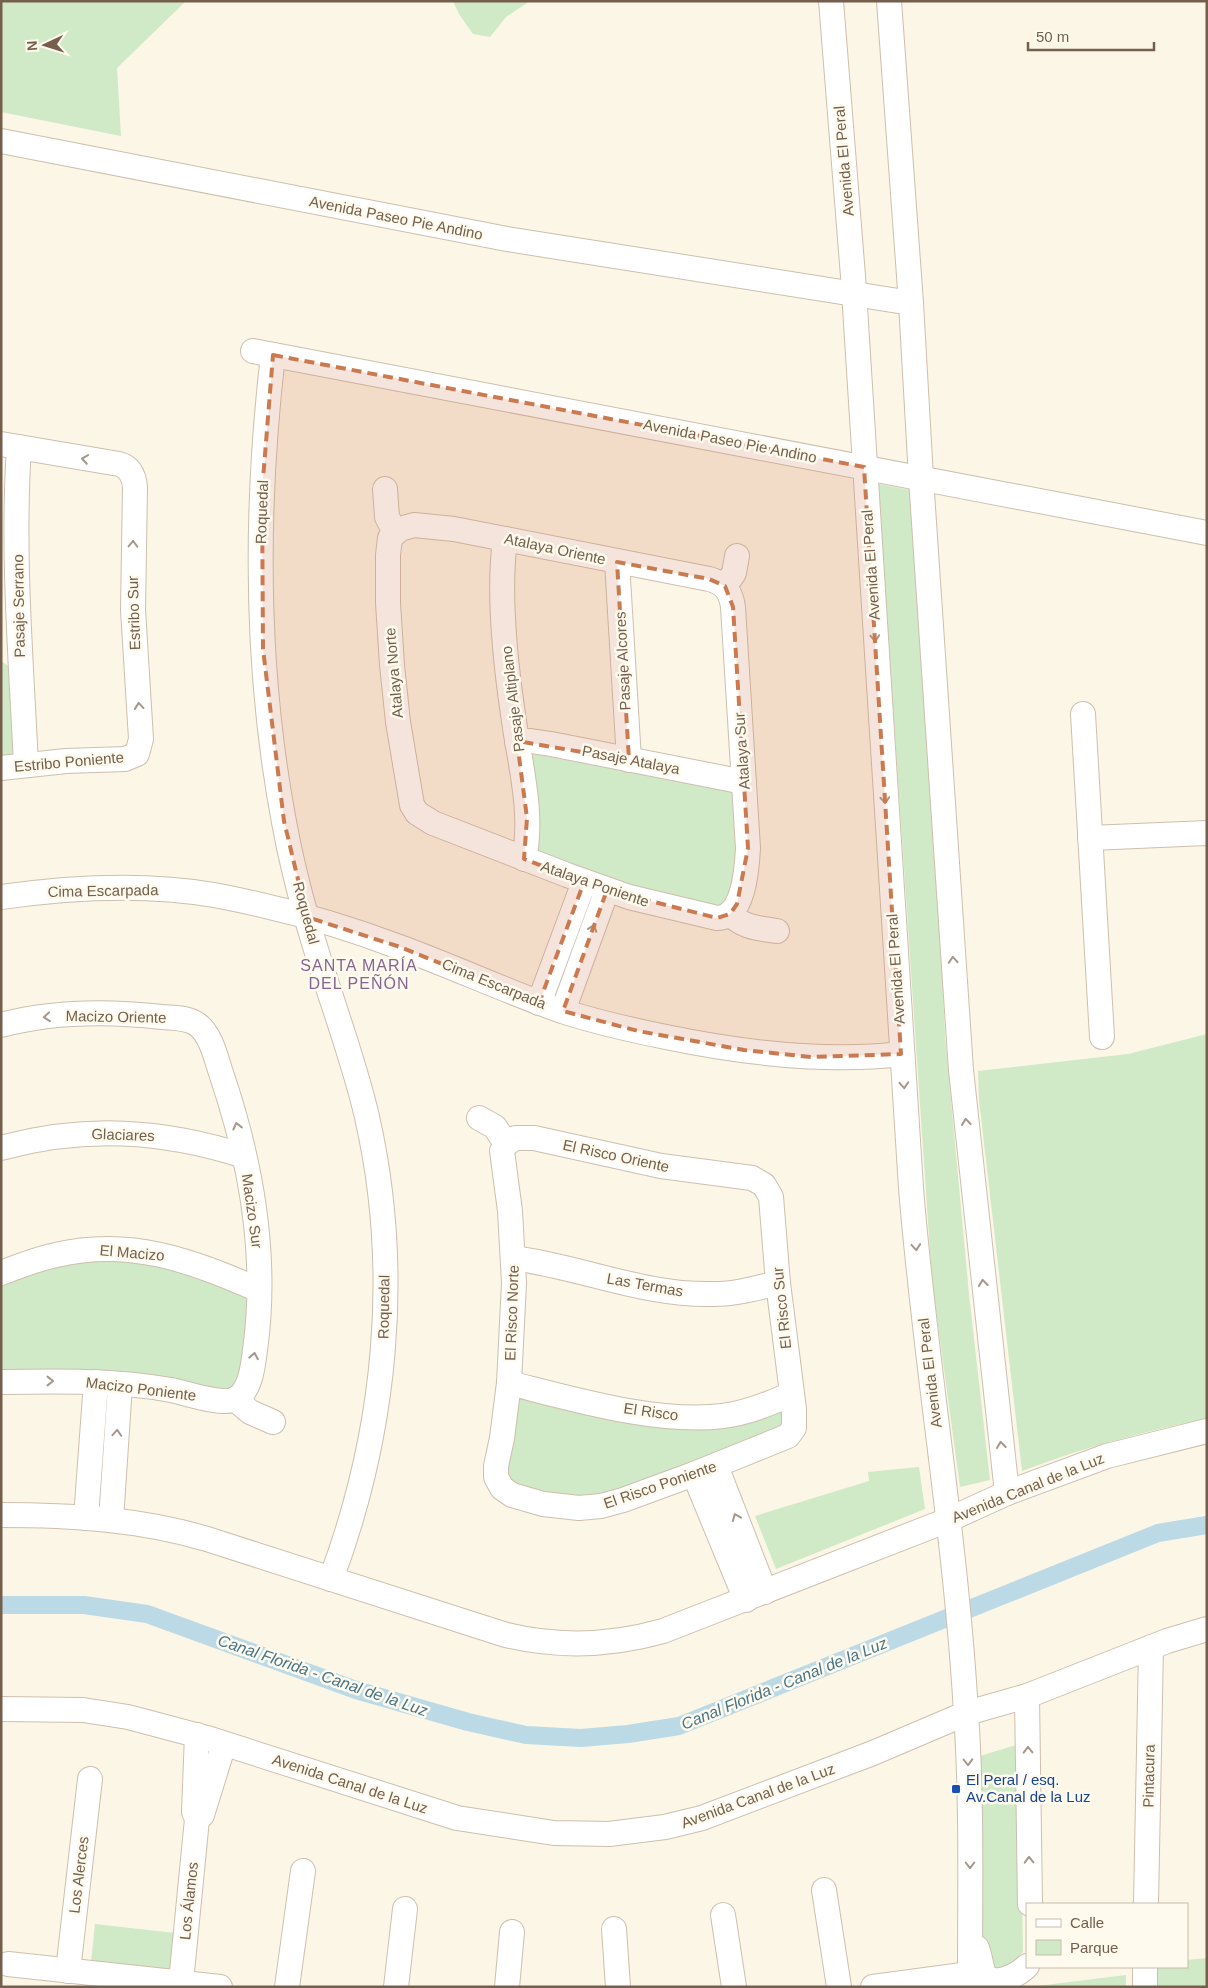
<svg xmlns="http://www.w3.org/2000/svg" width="1208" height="1988" font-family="Arial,sans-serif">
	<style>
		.green { fill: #d0e9c6 }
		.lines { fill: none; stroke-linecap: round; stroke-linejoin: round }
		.canal { stroke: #bcdae5; stroke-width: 18 }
		.minor-casing { stroke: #cdbfae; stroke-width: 26 }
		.minor { stroke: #fff; stroke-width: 24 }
		.oneway { stroke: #a5978b }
		.marked { fill: #cb7a50; fill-opacity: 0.2; stroke: #cb7a50; stroke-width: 4; stroke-dasharray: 10 6; stroke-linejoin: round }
		.transit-dot { fill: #1a4fb4; stroke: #fefaee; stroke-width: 2 }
		.labels { text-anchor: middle; stroke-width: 5; stroke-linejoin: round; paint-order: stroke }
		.street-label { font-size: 15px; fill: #755f4c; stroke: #fefaee }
		.transit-label { font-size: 15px; fill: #164399; stroke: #fefaee; text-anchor: start }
		.neighbourhood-label { font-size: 16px; letter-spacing: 1px; fill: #876491; stroke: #fefaee }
		.water-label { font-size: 16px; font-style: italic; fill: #477587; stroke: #fefaee }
	</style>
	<rect width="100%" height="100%" fill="#fcf6e7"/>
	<g class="green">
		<polygon points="1,1 186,1 117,68 121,136 1,112"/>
		<polygon points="453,1 530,1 506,17 490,37 473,34 459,14"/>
		<polygon points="878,484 911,490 933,772 945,1035 969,1294 990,1480 960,1487 932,1281"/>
		<polygon points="1,661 15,670 19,754 1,758"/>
		<polygon points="523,751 625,769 698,786 700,780 735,789 736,851 734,881 725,904 716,907 661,896 593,876 536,850"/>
		<path d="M1207,1034v385c-64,12 -124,29 -185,52l-43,-371 -1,-29 150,-17z"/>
		<path d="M112,1259l62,7 74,30c2,27 -2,69 -16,92l-6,2 -225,-18v-89l51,-18z"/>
		<polygon points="518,1393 546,1401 782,1408 782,1426 636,1485 601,1496 560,1497 516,1485 509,1478 507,1469"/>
		<polygon points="919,1467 925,1509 776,1569 755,1516 869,1481 868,1472"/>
		<path d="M1020,1744l3,208c-9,9 -17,20 -31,15l-11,-28 -8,-181z"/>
		<polygon points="95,1924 175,1933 170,1972 91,1962"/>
		<polygon points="1207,1958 1207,1987 1152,1987 1152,1967 1187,1967 1187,1960"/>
		<polygon points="1126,1975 1126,1987 1037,1987 1037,1986"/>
	</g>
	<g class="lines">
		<polyline class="canal" points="1,1605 84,1605 147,1614 356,1690 468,1722 526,1735 581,1738 628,1734 679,1726 1158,1533 1207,1525"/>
		<g class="minor-casing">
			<g id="minor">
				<path d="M831,1l22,275 58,912c14,175 45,349 55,525 6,87 4,174 4,261l2,13"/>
				<polyline points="889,1 911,303 921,478 961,1070 1007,1493"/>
				<polyline points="1,141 507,239 911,303"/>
				<polyline points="253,351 1207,533"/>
				<path d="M273,355c-18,155 -18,313 11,467 12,66 32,130 53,193 11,34 22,67 30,102 35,154 19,315 -36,462"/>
				<path d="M1,444l118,20c11,3 15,12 16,23l-2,123 8,129 -4,15 -12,5 -59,2 -65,7"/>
				<path d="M19,447c-7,106 2,212 7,318"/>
				<polyline points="385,489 387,517 395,532"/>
				<path d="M414,525l40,4 255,50c16,4 22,13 24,28l15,241c-1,20 -4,70 -31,70l-88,-21 -62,-22 -134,-52 -16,-10 -5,-8 -14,-83 -6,-57 -4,-62v-48l2,-17 10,-9z"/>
				<path d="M505,539c-7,54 0,121 8,175 6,47 21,98 11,145"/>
				<polyline points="617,562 629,760"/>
				<polyline points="725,586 734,573 737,556"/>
				<polyline points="1083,714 1102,1037"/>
				<polyline points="517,742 531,741 551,744 744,782"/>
				<polyline points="1090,838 1207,833"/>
				<path d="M1,897c70,-10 144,-14 213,-2 64,12 128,30 188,53 54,20 106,44 160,63 34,11 69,19 104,26 77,16 157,26 235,17"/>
				<path d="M730,914c14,14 28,14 47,17"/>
				<polyline points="539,1003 584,882"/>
				<polyline points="563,1011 607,890"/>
				<path d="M1,1025c52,-14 108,-14 161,-8 12,1 26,0 36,8 13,10 18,33 23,48 30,88 47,184 34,277 -2,15 -4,40 -19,49 -14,7 -50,-6 -65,-9 -55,-10 -114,-9 -170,-8"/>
				<polyline points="479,1118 495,1127 506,1144"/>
				<polygon points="515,1138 534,1138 661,1166 752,1178 764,1185 771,1197 778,1283 794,1409 794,1428 788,1436 694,1474 623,1500 601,1506 579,1508 543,1504 512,1495 502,1488 496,1477 496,1466 502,1438 509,1383 514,1283 510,1211 502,1151 506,1144"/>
				<path d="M1,1148c84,-23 162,-18 243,8"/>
				<path d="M513,1258c68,9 132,38 201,36 22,0 43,-6 64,-11"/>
				<path d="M1,1273c18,-7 36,-14 55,-18 74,-18 136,6 203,35"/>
				<path d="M509,1383c64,16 148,41 214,33 24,-3 46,-12 68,-22"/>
				<polyline points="235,1399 250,1412 273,1422"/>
				<polyline points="716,1466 765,1592"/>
				<polyline points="694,1474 746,1600"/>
				<path d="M1,1515c69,0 139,4 206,24l299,96c54,13 104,11 157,-4l285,-111 59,-27 100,-37 100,-25"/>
				<polyline points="86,1518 96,1382"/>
				<polyline points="111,1520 120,1385"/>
				<polyline points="1027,1696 1030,1904"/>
				<polyline points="1,1709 83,1710 128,1717 207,1738 457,1818 554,1833 609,1834 665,1827 702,1818 873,1753 967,1713 1027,1696 1167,1641 1207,1629"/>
				<polyline points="202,1815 224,1744"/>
				<polyline points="824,1890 839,1987"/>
				<polyline points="1146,1904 1151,1647"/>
				<polyline points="723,1915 734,1987"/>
				<polyline points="614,1929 618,1987"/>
				<path d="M977,1948c3,8 4,18 7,26 10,14 34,1 43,-8"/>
				<polyline points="8,1964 220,1987"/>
				<polyline points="68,1971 90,1779"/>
				<polyline points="181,1982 197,1819 194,1812 197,1735"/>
				<polyline points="287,1987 303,1871"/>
				<polyline points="396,1987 405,1909"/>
				<polyline points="507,1987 512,1932"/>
				<polyline points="873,1987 970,1974"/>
				<polyline points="1145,1987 1145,1967"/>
			</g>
		</g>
		<use href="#minor" class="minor"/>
	</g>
	<defs><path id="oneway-chevron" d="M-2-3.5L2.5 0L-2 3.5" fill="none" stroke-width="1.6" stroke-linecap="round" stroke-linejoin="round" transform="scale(1.25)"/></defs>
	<g class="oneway">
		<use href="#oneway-chevron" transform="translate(85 459) rotate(-171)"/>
		<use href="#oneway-chevron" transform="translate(133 544) rotate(-89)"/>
		<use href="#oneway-chevron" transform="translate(875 638) rotate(86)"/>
		<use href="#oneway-chevron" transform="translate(139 706) rotate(-95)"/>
		<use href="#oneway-chevron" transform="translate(885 800) rotate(86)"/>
		<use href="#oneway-chevron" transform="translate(593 928) rotate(-70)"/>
		<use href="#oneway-chevron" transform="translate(953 960) rotate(-94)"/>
		<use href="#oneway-chevron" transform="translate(47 1017) rotate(174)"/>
		<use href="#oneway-chevron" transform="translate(904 1085) rotate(86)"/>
		<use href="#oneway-chevron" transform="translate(966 1122) rotate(-96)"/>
		<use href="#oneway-chevron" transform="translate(237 1126) rotate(-104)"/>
		<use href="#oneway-chevron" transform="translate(916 1247) rotate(85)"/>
		<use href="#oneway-chevron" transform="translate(983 1283) rotate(-96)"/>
		<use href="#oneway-chevron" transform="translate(254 1356) rotate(-80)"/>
		<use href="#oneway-chevron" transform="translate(50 1381)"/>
		<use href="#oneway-chevron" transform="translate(117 1433) rotate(-86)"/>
		<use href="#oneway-chevron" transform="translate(1001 1445) rotate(-96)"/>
		<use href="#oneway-chevron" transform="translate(736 1517) rotate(-112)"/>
		<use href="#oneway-chevron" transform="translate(1028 1750) rotate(-91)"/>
		<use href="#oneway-chevron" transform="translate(968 1762) rotate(88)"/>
		<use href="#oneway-chevron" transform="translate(1029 1860) rotate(-91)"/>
		<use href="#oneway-chevron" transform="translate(970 1865) rotate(90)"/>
	</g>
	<path class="marked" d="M273,355l591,112 37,587 -90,3 -67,-7 -106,-19 -75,-20 44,-121 110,28 13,-4 7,-10 11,-56 -15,-241 -8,-21 -16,-7 -92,-17 12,198 -112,-19 10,77 -3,41 60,23 -45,121 -139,-56 -93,-30 -23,-96 -21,-172 -1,-157z"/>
	<rect class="transit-dot" x="951" y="1784" width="10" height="10" rx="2.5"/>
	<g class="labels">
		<g class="street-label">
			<text transform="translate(844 161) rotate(-95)" y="5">Avenida El Peral</text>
			<text transform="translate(396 218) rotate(11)" y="5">Avenida Paseo Pie Andino</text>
			<text transform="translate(730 441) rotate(11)" y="5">Avenida Paseo Pie Andino</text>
			<text transform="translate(262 512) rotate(-88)" y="5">Roquedal</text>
			<text transform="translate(555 549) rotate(12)" y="5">Atalaya Oriente</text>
			<text transform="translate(871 565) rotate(-94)" y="5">Avenida El Peral</text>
			<text transform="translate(19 606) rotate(-91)" y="5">Pasaje Serrano</text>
			<text transform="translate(134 613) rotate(-92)" y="5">Estribo Sur</text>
			<text transform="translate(623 661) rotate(-93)" y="5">Pasaje Alcores</text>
			<text transform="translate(394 673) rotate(-95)" y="5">Atalaya Norte</text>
			<text transform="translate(513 699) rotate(-97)" y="5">Pasaje Altiplano</text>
			<text transform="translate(742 751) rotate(-94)" y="5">Atalaya Sur</text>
			<text transform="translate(631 760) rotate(11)" y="5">Pasaje Atalaya</text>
			<text transform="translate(69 762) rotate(-5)" y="5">Estribo Poniente</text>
			<text transform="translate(595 884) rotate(19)" y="5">Atalaya Poniente</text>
			<text transform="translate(103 891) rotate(-1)" y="5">Cima Escarpada</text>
			<text transform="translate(306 913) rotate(75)" y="5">Roquedal</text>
			<text transform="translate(896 969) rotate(-94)" y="5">Avenida El Peral</text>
			<text transform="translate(494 984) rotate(22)" y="5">Cima Escarpada</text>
			<text transform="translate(116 1017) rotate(1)" y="5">Macizo Oriente</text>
			<text transform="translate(123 1135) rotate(2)" y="5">Glaciares</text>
			<text transform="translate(616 1156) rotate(12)" y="5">El Risco Oriente</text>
			<text transform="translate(252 1211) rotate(82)" y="5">Macizo Sur</text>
			<text transform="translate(132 1253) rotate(5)" y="5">El Macizo</text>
			<text transform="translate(645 1285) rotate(10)" y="5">Las Termas</text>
			<text transform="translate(384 1307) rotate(-89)" y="5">Roquedal</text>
			<text transform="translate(782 1308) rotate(-96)" y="5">El Risco Sur</text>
			<text transform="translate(512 1313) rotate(-88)" y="5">El Risco Norte</text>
			<text transform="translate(930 1373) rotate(-97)" y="5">Avenida El Peral</text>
			<text transform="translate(141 1389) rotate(7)" y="5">Macizo Poniente</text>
			<text transform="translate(651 1412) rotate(8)" y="5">El Risco</text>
			<text transform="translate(660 1485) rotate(-19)" y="5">El Risco Poniente</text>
			<text transform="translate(1028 1488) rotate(-22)" y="5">Avenida Canal de la Luz</text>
			<text transform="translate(1149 1776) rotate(-89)" y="5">Pintacura</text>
			<text transform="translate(350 1784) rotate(18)" y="5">Avenida Canal de la Luz</text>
			<text transform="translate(758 1796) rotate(-20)" y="5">Avenida Canal de la Luz</text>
			<text transform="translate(79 1875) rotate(-83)" y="5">Los Alerces</text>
			<text transform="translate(189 1901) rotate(-84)" y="5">Los Álamos</text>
		</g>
		<g class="transit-label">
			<text x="966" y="1785">El Peral / esq.<tspan x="966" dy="17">Av.Canal de la Luz</tspan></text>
		</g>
		<g class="neighbourhood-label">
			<text x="359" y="971">SANTA MARÍA<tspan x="359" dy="18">DEL PEÑÓN</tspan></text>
		</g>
		<g class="water-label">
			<text transform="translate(323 1675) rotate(19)" y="6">Canal Florida - Canal de la Luz</text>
			<text transform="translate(784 1683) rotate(-22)" y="6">Canal Florida - Canal de la Luz</text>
		</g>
	</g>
	<rect width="1208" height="1988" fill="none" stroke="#755f4c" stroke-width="5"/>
	<rect x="1026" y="1903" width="162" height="65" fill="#fefaee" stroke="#c7bcad"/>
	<rect x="1036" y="1919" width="25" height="8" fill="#ffffff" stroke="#c7bcad"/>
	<text x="1070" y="1928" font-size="15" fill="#755f4c">Calle</text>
	<rect x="1036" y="1940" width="25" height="15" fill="#d0e9c6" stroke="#c7bcad"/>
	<text x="1070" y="1953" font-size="15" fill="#755f4c">Parque</text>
	<g transform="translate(45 45) rotate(266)" stroke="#fefaee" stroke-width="4" paint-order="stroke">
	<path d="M0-4L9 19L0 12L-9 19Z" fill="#755f4c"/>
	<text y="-8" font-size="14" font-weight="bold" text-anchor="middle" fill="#755f4c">N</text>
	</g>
	<path d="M1028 42v8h126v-8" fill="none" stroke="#755f4c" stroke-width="2.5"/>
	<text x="1036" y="42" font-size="15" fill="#755f4c" stroke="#fefaee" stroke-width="4" paint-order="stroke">50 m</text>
</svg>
